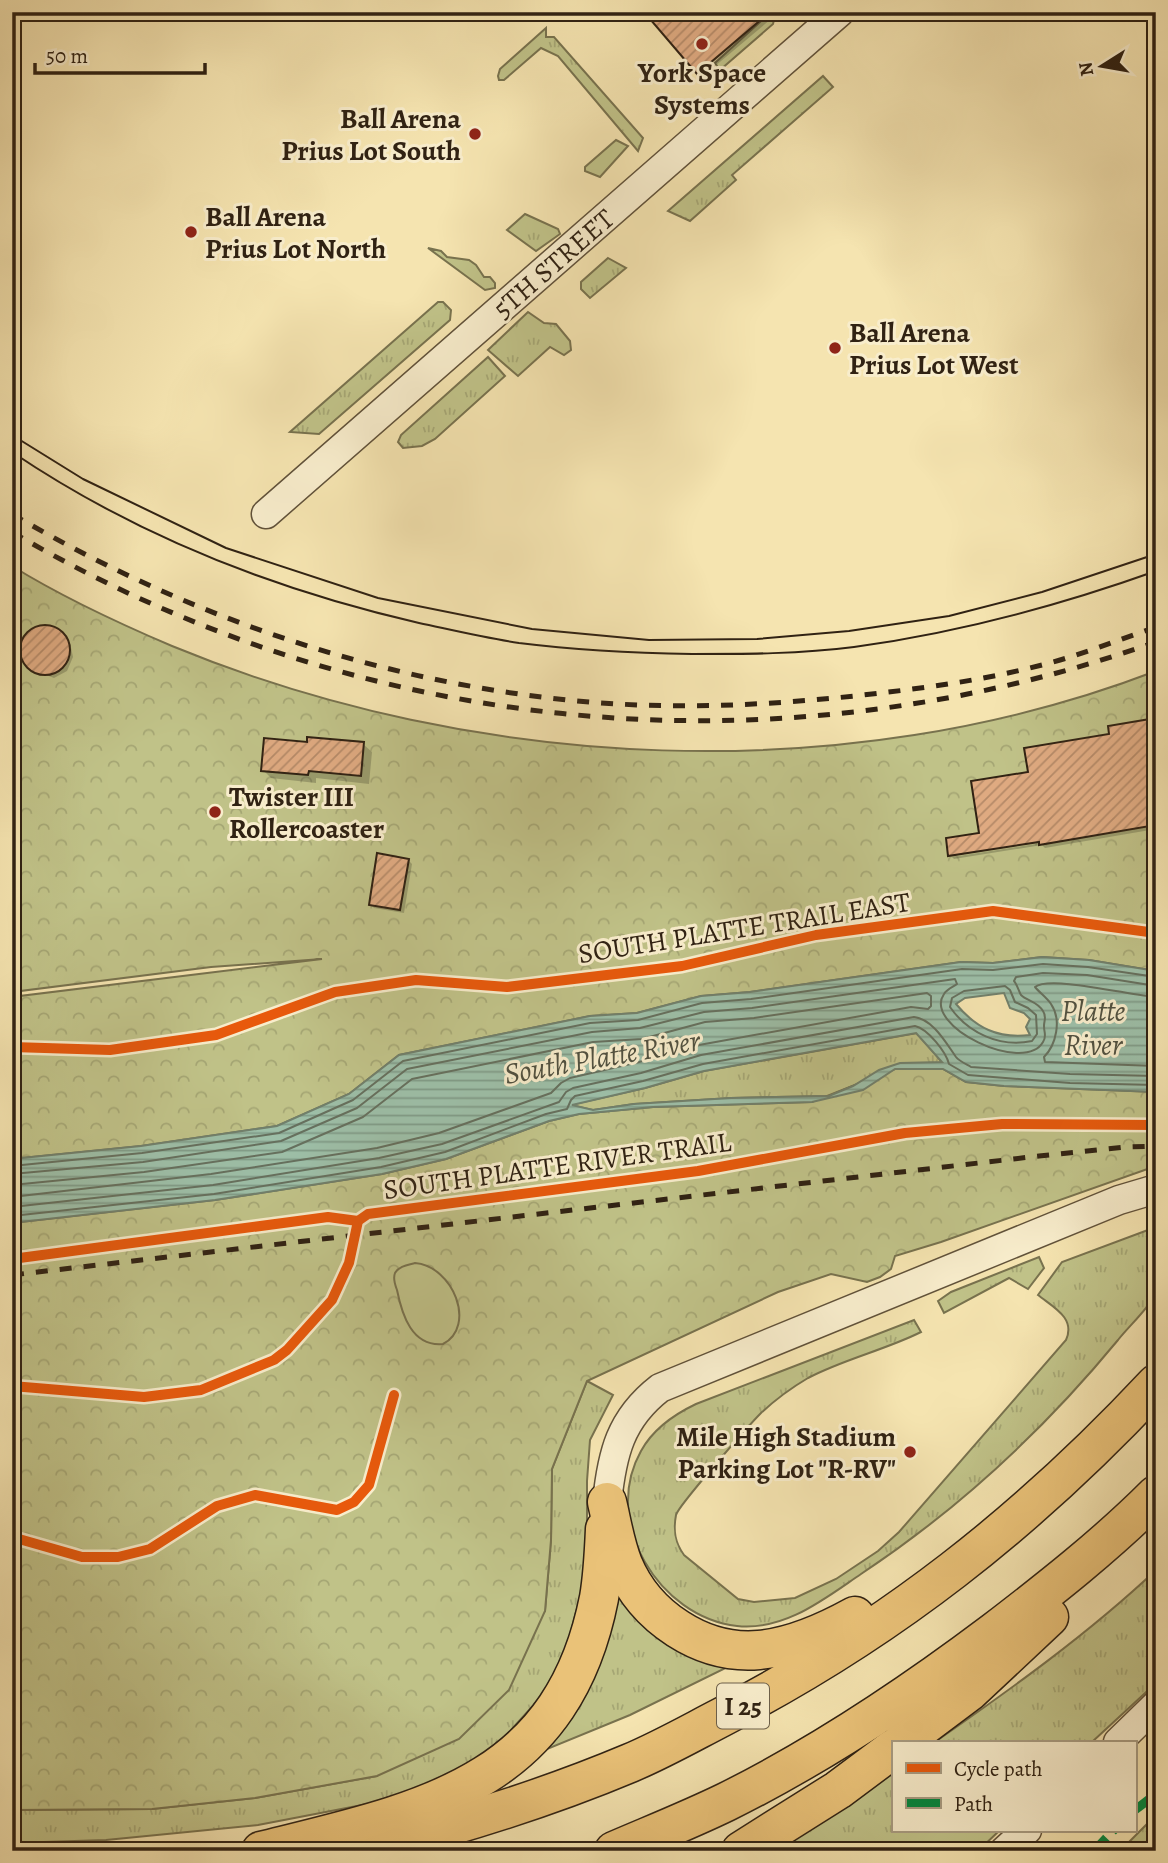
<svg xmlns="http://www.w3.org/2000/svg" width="1168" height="1863" font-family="Alegreya,serif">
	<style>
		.grass { fill: url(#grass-tufts); stroke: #78724e; stroke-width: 2 }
		.park { fill: url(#park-crowns); stroke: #78724e; stroke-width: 2 }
		.garden { fill: #c0c288; stroke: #78724e; stroke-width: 2 }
		.water { fill: url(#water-rules); stroke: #71806c; stroke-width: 2; fill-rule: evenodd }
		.shadow { fill: #0003 }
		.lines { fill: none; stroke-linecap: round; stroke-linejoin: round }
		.shore { stroke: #66705e; stroke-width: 2 }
		.building { fill: url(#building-hatch); stroke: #302213; stroke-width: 2 }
		.minor-casing { stroke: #61523a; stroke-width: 31 }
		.highway-casing { stroke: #302213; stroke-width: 41 }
		.minor { stroke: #f8edcc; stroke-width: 28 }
		.highway { stroke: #eac278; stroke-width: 38 }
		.tram { stroke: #302213; stroke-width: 2 }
		.rail { stroke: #302213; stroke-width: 5; stroke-dasharray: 12 12; stroke-linecap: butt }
		.quiet { stroke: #00873e; stroke-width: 9; stroke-dasharray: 18 9; stroke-linecap: butt }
		.cycleway-casing { stroke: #f8edcc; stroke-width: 15 }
		.cycleway { stroke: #e8590c; stroke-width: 10 }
		.poi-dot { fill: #8f2418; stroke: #f8edcc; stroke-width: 2.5 }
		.labels { text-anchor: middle; stroke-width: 6; stroke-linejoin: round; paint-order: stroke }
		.shield { fill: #f8edcc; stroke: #6c5f4a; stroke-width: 2 }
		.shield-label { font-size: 26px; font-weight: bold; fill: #302213 }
		.poi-label { font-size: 28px; font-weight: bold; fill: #302213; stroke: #f8edcc; text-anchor: start }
		.street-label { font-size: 28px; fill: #302213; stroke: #f8edcc }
		.water-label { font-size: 30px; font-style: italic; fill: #515140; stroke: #f8edcc }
	</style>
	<defs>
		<pattern id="grass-tufts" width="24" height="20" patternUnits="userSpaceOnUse" patternTransform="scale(1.75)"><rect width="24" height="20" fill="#c0c288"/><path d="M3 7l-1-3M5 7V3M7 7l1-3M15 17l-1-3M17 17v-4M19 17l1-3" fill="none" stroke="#a5a674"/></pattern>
		<pattern id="park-crowns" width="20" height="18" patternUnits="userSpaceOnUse" patternTransform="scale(1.75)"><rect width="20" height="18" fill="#c0c288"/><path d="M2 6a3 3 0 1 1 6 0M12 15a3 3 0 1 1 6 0" fill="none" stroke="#a5a674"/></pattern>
		<pattern id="water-rules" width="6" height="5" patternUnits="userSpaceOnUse" patternTransform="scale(1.75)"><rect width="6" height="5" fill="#9dbfa8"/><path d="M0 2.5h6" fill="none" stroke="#809b88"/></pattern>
		<pattern id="building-hatch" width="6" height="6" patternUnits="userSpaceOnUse" patternTransform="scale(1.75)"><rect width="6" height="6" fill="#dfaa81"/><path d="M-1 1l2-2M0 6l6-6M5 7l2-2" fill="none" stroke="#b58a68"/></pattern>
	</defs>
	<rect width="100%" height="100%" fill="#f5e4b0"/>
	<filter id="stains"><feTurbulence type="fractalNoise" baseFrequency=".00286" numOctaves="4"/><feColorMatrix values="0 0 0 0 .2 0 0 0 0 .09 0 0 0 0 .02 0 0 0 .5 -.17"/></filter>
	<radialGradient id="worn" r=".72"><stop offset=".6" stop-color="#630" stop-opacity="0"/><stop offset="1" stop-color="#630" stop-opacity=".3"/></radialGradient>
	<g class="grass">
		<polygon points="771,12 776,12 773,24 720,70 715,63"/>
		<polygon points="546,28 546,37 554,37 643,138 638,151 558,56 541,48 504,80 499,80 498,76 500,69"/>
		<polygon points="823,76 833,87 732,175 736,180 690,221 668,211"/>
		<polygon points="616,140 628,146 600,177 585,171 585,167"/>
		<polygon points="525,214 558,229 560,234 536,251 507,230"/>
		<polygon points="428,248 441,251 447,257 469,260 476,265 484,277 490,277 495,283 495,288 485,290"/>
		<polygon points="608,258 626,268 590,298 581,289 581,282"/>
		<polygon points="438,302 443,302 451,310 450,320 319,434 290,432"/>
		<polygon points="528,312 544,323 556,324 570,341 571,350 564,355 550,347 518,376 488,350"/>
		<polygon points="488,357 505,376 435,439 422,446 403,448 398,442 401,435"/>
		<polygon points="917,1033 942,1062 853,1086 829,1096 731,1098 634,1104 593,1110 570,1105 645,1088 704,1071"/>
		<path d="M1156,1227c0,12 3,59 -1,68 -7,14 -27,32 -37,45 -75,91 -159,169 -257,234 -37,25 -76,57 -124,52 -78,-9 -136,-104 -96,-175 12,-22 34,-37 55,-47l218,-84 7,12c-36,18 -77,27 -113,46 -17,10 -33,22 -47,35 -11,11 -83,93 -85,102 -3,16 -1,28 8,40l54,44 16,3 41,-4 41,-19 42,-28 21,-19 167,-192c10,-22 -13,-33 -28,-45l24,-33z"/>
		<polygon points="1039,1257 1044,1268 1028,1289 1009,1278 944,1313 938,1301 951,1292"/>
		<polygon points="587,1381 613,1395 590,1440 587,1481 587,1570 559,1677 480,1764 383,1801 258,1825 106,1840 12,1843 12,1810 152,1809 255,1798 377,1776 545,1611 551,1540 552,1469"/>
		<path d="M1156,1570v113l-64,59h-157c76,-53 153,-108 221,-172z"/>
		<polygon points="625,1589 746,1658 630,1715 540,1752 611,1591"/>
		<polygon points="893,1772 893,1830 1000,1830 978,1851 778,1851"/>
		<polygon points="1156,1815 1156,1851 1120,1851"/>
	</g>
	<g class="park">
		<path d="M12,566c50,31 106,57 160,80 305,126 674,144 984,25v300l-67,-11 -47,-3 -49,6 -32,-1 -211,30 -49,4 -64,17 -47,3 -191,39 -50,39 -72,32 -136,20 -129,13v-162l310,-38 -111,8 -199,25z"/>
		<polygon points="895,1069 943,1069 966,1082 1004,1086 1156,1092 1156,1166 941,1242 895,1256 891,1269 880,1277 867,1282 831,1274 778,1292 587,1381 552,1469 551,1540 545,1611 509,1690 459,1739 377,1776 255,1798 152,1809 12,1810 12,1223 215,1200 382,1174 446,1159 549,1121 579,1114 653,1107 812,1102"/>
	</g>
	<path class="garden" d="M415,1263c38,3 62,63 28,81 -31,3 -41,-29 -46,-54 -2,-5 -4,-12 -2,-17 4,-7 13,-8 20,-10z"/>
	<path class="water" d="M1042,957l47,3 67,11v121l-152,-6 -38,-4 -23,-13h-48l-32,21 -51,12 -159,5 -74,7 -30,7 -103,38 -64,15 -167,26 -203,23v-64l129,-13 136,-20 72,-32 50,-39 191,-39 47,-3 64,-17 49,-4 211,-30 32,1zM1004,993l6,15 14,5 6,6 -4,8 4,8c-32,4 -54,-7 -74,-31l9,-6zM916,1033l26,29 -42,1 -21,7 -26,16 -24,10 -98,2 -97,6 -41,6 -21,-5 73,-17 59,-17z"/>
	<g class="shadow">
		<polygon points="647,12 765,12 771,19 702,77"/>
		<polygon points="40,627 55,628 70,643 73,657 67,671 54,678 25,667 22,651 27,635"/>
		<polygon points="1156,720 1156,829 1045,848 1042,845 954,859 952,857 1048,842 981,834 1030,774 1111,735"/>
		<polygon points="363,744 372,752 369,784 316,778 316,783 271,778 263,770"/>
		<polygon points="408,860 412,864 404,913 374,908 371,905"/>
	</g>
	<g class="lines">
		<g class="shore">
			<path d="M1005,986l5,4 5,12 13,6 8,7 1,19 -5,7c-32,7 -64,-8 -82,-34l2,-9 12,-7z"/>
			<path d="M1156,997c-23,-1 -106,-22 -121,-10 5,6 12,11 16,17 11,16 5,41 -7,53l1,5 111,4"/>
			<polyline points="12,1166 142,1153 279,1133 353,1100 403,1061 590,1023 638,1020 702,1003 751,999 962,969 993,970 1043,964 1088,967 1156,977"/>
			<path d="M12,1174l131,-12 138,-21 76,-33 50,-39 185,-37 48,-4 64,-16 48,-4 203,-29 2,5c-4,3 -10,5 -13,10 -22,32 80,81 99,48 4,-6 1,-9 1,-16 0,-6 3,-9 -1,-15 -6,-10 -16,-10 -22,-16 -2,-3 -4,-11 -7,-14l2,-4 27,-4 44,2 69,11"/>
			<polyline points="12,1185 144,1172 282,1152 363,1117 412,1079 593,1042 642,1039 705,1022 754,1018 927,993 931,996 931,1006 928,1009 911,1007 699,1045 639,1062 570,1078 561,1083 551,1093 439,1133 377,1148 211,1174 12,1197"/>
			<path d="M12,1207l201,-22 166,-27 63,-14 117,-42 7,-10 7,-4 68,-15 60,-18 213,-38c19,2 32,26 42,40 3,4 10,7 15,10l99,7 86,2"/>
			<path d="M12,1216l202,-22 167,-27 64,-15 101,-38 21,-5 4,-9 4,-4 68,-15 60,-17 212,-38c13,3 31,26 34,38l19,11 102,8 86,2"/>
		</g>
	</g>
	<g class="building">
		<polygon points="644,12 770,12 697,74"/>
		<circle cx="45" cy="650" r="25"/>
		<polygon points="1156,718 1156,825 1039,845 1039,842 948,856 946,838 979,833 971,781 1028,772 1024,748 1109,734 1108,726"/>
		<polygon points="307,737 364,742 361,776 309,771 308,775 261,771 264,738 307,742"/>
		<polygon points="377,853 409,859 400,910 369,905"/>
	</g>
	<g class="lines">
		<g class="minor-casing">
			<g id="minor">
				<polyline points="266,514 840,12"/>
				<path d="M607,1502c5,-48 13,-83 53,-114l459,-188 37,-11"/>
				<polyline points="1118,1742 1156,1705"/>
				<polyline points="1004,1851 1027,1830"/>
			</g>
		</g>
		<g class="highway-casing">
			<g id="highway">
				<path d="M607,1502c5,21 8,42 16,62 22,53 79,91 136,86 34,-3 67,-18 96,-34"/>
				<polyline points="902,1742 970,1691 1049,1617"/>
				<path d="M261,1851c161,-40 301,-65 338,-253 4,-23 5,-46 6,-69"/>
				<path d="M358,1851c92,-23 184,-51 272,-88 31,-13 61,-30 90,-45 169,-87 307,-196 436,-334"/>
				<path d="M614,1851c37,-16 75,-31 112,-49 95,-47 183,-106 268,-170 56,-43 112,-87 162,-137"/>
				<polyline points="741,1851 838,1790 893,1749"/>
			</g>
		</g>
		<use href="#minor" class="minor"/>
		<use href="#highway" class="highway"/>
		<g class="tram">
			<polyline points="12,435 83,479 226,548 378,598 532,629 649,640 757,639 849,631 949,616 1042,592 1156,554"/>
			<path d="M12,452c123,83 263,138 407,171 33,7 66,15 100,20 57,7 116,10 173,11 54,0 108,0 162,-7 103,-14 204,-41 302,-76"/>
		</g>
		<g class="rail">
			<path d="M12,514c170,100 360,166 556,186 95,10 192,6 286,-4 64,-7 126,-15 188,-31 39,-10 76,-25 114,-38"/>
			<path d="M12,532c349,205 762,245 1144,110"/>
			<polyline points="12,1275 1039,1156 1126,1147 1156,1146"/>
		</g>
		<g class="quiet">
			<polyline points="1135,1810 1156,1794"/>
			<polyline points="1094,1851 1114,1830"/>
		</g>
		<g class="cycleway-casing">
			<g id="cycleway">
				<polyline points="12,1047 110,1050 216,1035 335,992 416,980 507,987 682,966 816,935 993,911 1156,933"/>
				<polyline points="12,1259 328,1217 358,1221"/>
				<polyline points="12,1386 144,1397 201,1390 274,1360 287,1350 332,1300 349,1263 358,1221 368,1214 698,1171 905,1133 1002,1124 1156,1125"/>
				<polyline points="12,1537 82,1557 118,1557 150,1549 217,1506 255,1495 337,1510 354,1502 369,1485 394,1395"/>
			</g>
		</g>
		<use href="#cycleway" class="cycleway"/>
	</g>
	<g class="poi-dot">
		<circle cx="702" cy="44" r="7"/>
		<circle cx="475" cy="134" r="7"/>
		<circle cx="191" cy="232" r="7"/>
		<circle cx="835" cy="348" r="7"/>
		<circle cx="215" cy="812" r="7"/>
		<circle cx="910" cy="1452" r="7"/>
	</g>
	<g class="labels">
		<rect class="shield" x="717" y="1683.5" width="52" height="45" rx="5"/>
		<g class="shield-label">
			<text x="743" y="1715">I 25</text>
		</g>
		<g class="poi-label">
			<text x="702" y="82" text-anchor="middle">York Space<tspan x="702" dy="32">Systems</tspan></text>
			<text x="461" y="128" text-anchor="end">Ball Arena<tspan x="461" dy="32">Prius Lot South</tspan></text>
			<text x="205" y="226">Ball Arena<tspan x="205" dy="32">Prius Lot North</tspan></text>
			<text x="849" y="342">Ball Arena<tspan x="849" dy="32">Prius Lot West</tspan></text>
			<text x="229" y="806">Twister III<tspan x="229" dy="32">Rollercoaster</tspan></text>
			<text x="896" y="1446" text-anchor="end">Mile High Stadium<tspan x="896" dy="32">Parking Lot "R-RV"</tspan></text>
		</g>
		<g class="street-label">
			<text transform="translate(553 263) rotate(-41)" y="10">5TH STREET</text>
			<text transform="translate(744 927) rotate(-9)" y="10">SOUTH PLATTE TRAIL EAST</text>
			<text transform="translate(557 1165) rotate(-8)" y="10">SOUTH PLATTE RIVER TRAIL</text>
		</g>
		<g class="water-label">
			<text x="1093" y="1021">Platte<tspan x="1093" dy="34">River</tspan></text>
			<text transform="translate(602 1057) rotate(-10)" y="10">South Platte River</text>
		</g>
	</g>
	<rect width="1168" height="1863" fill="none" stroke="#f5e4b0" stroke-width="42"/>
	<rect x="14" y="14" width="1140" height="1835" fill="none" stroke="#302213" stroke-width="3.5"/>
	<rect x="21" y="21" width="1126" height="1821" fill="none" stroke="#302213" stroke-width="2"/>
	<rect x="892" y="1741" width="245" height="91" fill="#f8edcc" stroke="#a89c82" stroke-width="2"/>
	<rect x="906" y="1763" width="35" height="10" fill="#e8590c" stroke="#a89c82" stroke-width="2"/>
	<text x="954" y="1776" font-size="21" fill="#302213">Cycle path</text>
	<rect x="906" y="1798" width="35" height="10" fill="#00873e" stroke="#a89c82" stroke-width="2"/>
	<text x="954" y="1811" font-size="21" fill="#302213">Path</text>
	<g transform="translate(1102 66) rotate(259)" stroke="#f8edcc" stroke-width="5" paint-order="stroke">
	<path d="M0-5L12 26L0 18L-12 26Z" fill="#302213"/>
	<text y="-10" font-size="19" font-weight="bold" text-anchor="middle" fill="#302213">N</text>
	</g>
	<path d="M35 63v10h170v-10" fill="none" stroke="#302213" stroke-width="3.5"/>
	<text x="46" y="63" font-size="21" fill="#302213" stroke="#f8edcc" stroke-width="5" paint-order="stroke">50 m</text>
	<rect width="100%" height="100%" filter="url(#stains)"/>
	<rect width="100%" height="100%" fill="url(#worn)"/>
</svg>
